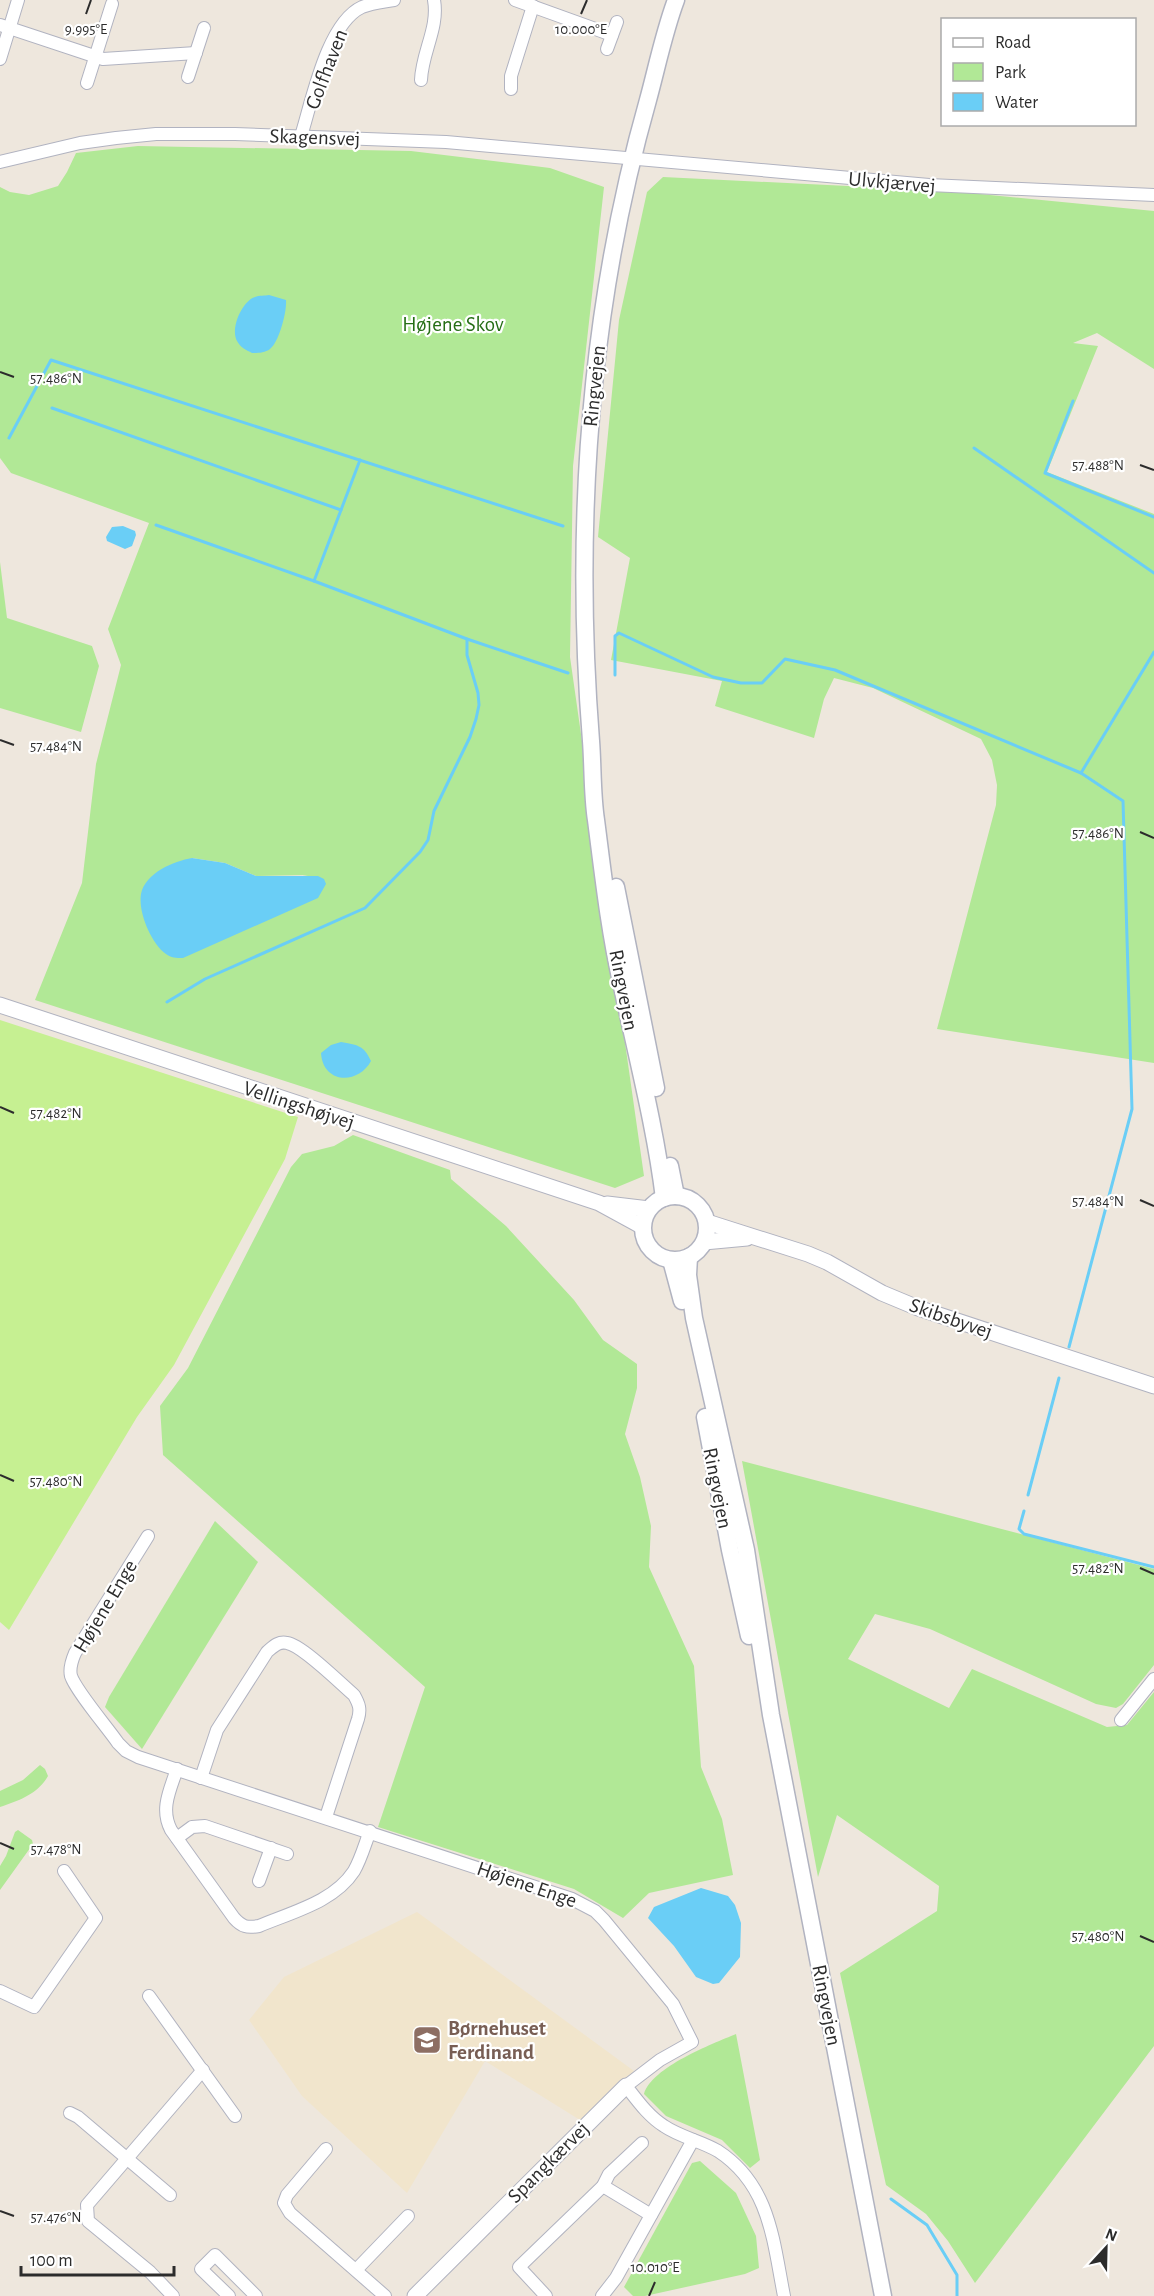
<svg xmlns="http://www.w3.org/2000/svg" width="1154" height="2296" font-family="'Alegreya Sans',sans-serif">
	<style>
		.education { fill: #f1e5cc }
		.green { fill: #b1e896; fill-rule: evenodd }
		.pitch { fill: #c6f092 }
		.water { fill: #6acef6 }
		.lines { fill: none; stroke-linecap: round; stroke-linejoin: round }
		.stream { stroke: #6acef6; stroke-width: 3 }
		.minor-casing { stroke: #b1b3c0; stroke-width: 14 }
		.tertiary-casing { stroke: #b1b3c0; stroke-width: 17 }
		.secondary-casing { stroke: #b1b3c0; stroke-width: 19 }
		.minor { stroke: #fff; stroke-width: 12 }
		.tertiary { stroke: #fff; stroke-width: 15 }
		.secondary { stroke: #fff; stroke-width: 16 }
		.ticks { fill: none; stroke: #2c2c2c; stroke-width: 2 }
		.labels { text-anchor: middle; stroke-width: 4.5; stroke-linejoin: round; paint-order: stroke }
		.street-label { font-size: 21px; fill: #2c2c2c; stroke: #fff }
		.park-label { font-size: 21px; fill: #266e16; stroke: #fff }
		.education-label { font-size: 21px; font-weight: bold; fill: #785e54; stroke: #fff; text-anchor: start }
		.ticks-label { font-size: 15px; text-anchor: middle; fill: #2c2c2c; stroke: #fff; stroke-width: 4.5; stroke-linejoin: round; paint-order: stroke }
	</style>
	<rect width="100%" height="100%" fill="#eee7dd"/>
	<polygon class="education" points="417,1912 634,2071 580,2120 485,2061 407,2193 302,2096 249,2020 284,1977"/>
	<g class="green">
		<path d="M138,146l273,5 139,17 54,19 -31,279 -3,191 74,519 -29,12 -580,-188 47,-117 14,-119 25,-99 -13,-36 41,-106 -138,-50 -11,-15v-271l10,5 19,3 29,-9 9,-14 9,-19zM192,858l33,5 31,13 52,-1 -166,31 2,-17z"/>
		<polygon points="663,177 949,191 1154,211 1154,369 1097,333 1073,343 1098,346 1047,472 1154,514 1154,1063 937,1029 996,805 997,785 992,760 981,739 873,688 834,678 824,699 814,738 715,706 722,681 611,660 630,558 598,537 619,320 647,192"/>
		<polygon points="0,562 7,618 92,646 99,666 81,732 0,708"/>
		<polygon points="353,1135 450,1170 451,1179 506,1226 574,1300 603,1340 637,1364 637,1388 625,1434 640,1477 651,1526 649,1567 694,1666 701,1767 722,1819 733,1875 649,1893 623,1918 574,1889 378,1827 425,1687 163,1455 160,1406 188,1368 291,1167 302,1154 334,1146"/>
		<polygon points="742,1461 1154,1569 1154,1665 1123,1704 1116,1708 1096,1704 930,1629 875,1614 848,1659 949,1708 972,1669 1107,1727 1127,1725 1154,1692 1154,2046 975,2283 948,2241 926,2214 886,2185 840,1973 937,1911 939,1886 837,1815 818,1877"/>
		<polygon points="215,1521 258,1562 142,1749 105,1707 109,1697"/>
		<path d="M40,1765l5,4 3,7c-10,18 -30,25 -48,31v-16l23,-11z"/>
		<polygon points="18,1830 32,1840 33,1844 0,1890 0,1866 6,1856 15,1832"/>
		<path d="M736,2034l24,126 -10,8 -28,-28 -56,-24 -22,-22c8,-27 68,-50 92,-60z"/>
		<polygon points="700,2161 736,2193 756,2236 759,2268 745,2274 645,2296 633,2296 624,2287 692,2163"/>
	</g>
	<polygon class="pitch" points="0,1020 298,1117 285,1159 174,1365 137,1417 9,1630 0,1622"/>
	<g class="water">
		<path d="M269,295l17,5c1,12 -7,42 -16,49 -5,4 -12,4 -18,4 -6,-3 -12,-6 -15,-12 -7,-12 5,-40 18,-44 4,-2 10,-1 14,-2z"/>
		<polygon points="123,526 135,531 136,535 132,546 125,549 107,541 106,537 112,527"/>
		<path d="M192,858l33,5 31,13h62l6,3 2,5 -8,14 -135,60c-7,0 -12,0 -17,-4 -15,-11 -28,-42 -25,-60 4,-21 33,-33 51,-36z"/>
		<path d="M341,1042c16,3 23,3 30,19 -13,24 -48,23 -50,-8l10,-8z"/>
		<polygon points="701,1888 728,1896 735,1905 741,1923 740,1957 719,1983 713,1984 696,1977 674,1946 648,1918 654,1907"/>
	</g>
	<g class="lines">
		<g class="stream">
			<polyline points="1073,401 1045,473 1154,517"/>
			<polyline points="52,408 341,510"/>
			<polyline points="9,438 51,360 563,526"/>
			<polyline points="974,448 1154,573"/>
			<polyline points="360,460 314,581 467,639 568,673"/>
			<polyline points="156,525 314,581"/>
			<polyline points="615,675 615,636 619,633 713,677 741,683 762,683 785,659 835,670 1081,773 1123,801 1132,1109 1069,1347"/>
			<polyline points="1081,773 1154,652"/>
			<polyline points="167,1002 205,979 365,908 420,852 428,840 434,811 470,737 476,719 479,705 478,693 467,655 467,639"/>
			<polyline points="1028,1495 1059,1378"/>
			<polyline points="1024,1511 1019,1529 1024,1534 1154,1567"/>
			<polyline points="891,2199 927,2225 957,2275 957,2296"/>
		</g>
		<g class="minor-casing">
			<g id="minor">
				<polyline points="515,0 612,35"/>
				<polyline points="0,25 103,59 196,53"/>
				<polyline points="607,49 617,22"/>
				<polyline points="0,59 18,0"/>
				<polyline points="188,77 204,28"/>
				<path d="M421,80c1,-28 18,-52 13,-80"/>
				<polyline points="87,83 112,4"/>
				<polyline points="511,89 511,76 533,6"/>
				<path d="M301,136c11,-35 26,-113 61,-129 10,-4 21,-5 32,-7"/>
				<polyline points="0,162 80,143 116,138 156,134 235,134 446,142 929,185 1154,195"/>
				<path d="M148,1536l-73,117c-3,7 -6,15 -4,23 5,15 36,51 47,67l8,8 12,6 434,142 23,12 9,9 69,84 19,38 -32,18 -34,26c11,14 22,30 38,40 16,11 37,15 54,25 52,34 55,89 66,145"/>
				<polyline points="1121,1720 1154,1679"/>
				<path d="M177,1769c-7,21 -17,40 -6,61l63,88c8,9 13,10 25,8 33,-14 75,-24 95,-55 7,-12 11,-27 16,-40"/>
				<path d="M201,1778l16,-48 50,-78c6,-5 11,-11 20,-9 15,2 54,41 67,52 5,9 7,14 4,24l-32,98"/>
				<polyline points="177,1838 192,1827 205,1826 287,1854"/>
				<polyline points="259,1881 271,1848"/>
				<polyline points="0,1991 34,2007 96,1918 64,1871"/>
				<polyline points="149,1996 235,2116"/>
				<polyline points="70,2113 78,2117 170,2195"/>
				<polyline points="326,2149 287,2195 284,2203 290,2213 385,2296"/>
				<polyline points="603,2186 609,2174 642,2143"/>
				<polyline points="356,2270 408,2216"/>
				<polyline points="173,2296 150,2272 88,2221 87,2205 203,2070"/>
				<polyline points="229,2296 201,2269 215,2255 256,2296"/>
				<polyline points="546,2296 519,2267 603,2186 651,2215"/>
				<polyline points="602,2296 616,2278 693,2140"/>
			</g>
		</g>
		<g class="tertiary-casing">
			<g id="tertiary">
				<polyline points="0,1005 599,1203 643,1227"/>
				<polyline points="607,1204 649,1209"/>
				<polyline points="707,1222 808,1254 827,1262 882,1293 918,1308 1154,1386"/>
				<polyline points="704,1242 747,1238"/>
				<polyline points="415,2296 626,2086"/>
			</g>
		</g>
		<g class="secondary-casing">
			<g id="secondary">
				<polyline points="616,887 656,1088"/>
				<polyline points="670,1166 676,1196"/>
				<circle cx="675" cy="1228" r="32"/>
				<path d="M664,1198c-9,-73 -28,-144 -43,-216 -12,-53 -18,-108 -25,-162 -4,-26 -3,-53 -5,-79 -17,-216 -2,-433 57,-641 9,-33 16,-68 28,-100"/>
				<polyline points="689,1257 688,1275 694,1318 746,1550 771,1715 883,2296"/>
				<polyline points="671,1260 682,1301"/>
				<polyline points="705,1417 730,1550 749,1636"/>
			</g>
		</g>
		<use href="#minor" class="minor"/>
		<use href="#tertiary" class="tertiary"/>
		<use href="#secondary" class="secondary"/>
	</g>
	<path class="ticks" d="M86,14l5,-14M581,14l6,-14M0,372l14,5M1140,465l14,5M0,740l14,5M1140,832l14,6M0,1107l14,6M1140,1200l14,6M0,1475l14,6M1140,1568l14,6M0,1843l14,6M1140,1936l14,6M0,2211l14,5M649,2296l6,-14"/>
	<defs>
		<g id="school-square" transform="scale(1.5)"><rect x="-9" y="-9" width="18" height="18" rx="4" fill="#8d6e63" stroke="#fff"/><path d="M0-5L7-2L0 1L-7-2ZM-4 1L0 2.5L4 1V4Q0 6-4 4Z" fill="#fff"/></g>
	</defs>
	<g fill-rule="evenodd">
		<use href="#school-square" x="427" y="2040"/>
	</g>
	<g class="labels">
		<g class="street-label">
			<text transform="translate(326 69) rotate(-69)" y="7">Golfhaven</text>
			<text transform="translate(315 137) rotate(2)" y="7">Skagensvej</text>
			<text transform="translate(892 182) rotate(5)" y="7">Ulvkjærvej</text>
			<text transform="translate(594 386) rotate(-84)" y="7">Ringvejen</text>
			<text transform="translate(624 990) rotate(79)" y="7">Ringvejen</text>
			<text transform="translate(299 1105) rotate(18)" y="7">Vellingshøjvej</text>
			<text transform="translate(951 1318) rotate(19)" y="7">Skibsbyvej</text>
			<text transform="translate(718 1488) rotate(79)" y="7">Ringvejen</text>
			<text transform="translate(105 1606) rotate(-59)" y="7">Højene Enge</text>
			<text transform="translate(527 1884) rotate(19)" y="7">Højene Enge</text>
			<text transform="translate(827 2005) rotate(79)" y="7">Ringvejen</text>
			<text transform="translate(548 2162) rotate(-45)" y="7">Spangkærvej</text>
		</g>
		<g class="park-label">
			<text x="453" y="331">Højene Skov</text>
		</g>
		<g class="education-label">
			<text x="448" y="2035">Børnehuset<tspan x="448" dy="24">Ferdinand</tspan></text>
		</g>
	</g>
	<g class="ticks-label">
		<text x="86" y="34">9.995°E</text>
		<text x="581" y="34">10.000°E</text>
		<text x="56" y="383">57.486°N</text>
		<text x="1098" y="470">57.488°N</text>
		<text x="56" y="751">57.484°N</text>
		<text x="1098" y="838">57.486°N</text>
		<text x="56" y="1118">57.482°N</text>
		<text x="1098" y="1206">57.484°N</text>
		<text x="56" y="1486">57.480°N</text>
		<text x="1098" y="1573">57.482°N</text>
		<text x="56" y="1854">57.478°N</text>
		<text x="1098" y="1941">57.480°N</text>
		<text x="56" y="2222">57.476°N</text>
		<text x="655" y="2272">10.010°E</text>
	</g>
	<rect x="941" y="18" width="195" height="108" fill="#ffffff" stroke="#ababab" stroke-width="1.5"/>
	<rect x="953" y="38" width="30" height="9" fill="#ffffff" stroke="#ababab" stroke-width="1.5"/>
	<text x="995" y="48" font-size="18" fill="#2c2c2c">Road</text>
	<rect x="953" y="63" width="30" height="18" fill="#b1e896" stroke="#ababab" stroke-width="1.5"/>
	<text x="995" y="78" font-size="18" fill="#2c2c2c">Park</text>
	<rect x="953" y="93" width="30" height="18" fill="#6acef6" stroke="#ababab" stroke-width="1.5"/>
	<text x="995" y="108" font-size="18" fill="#2c2c2c">Water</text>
	<g transform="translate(1106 2248) rotate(22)" stroke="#ffffff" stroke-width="4.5" paint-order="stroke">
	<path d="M0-4.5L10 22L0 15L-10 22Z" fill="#2c2c2c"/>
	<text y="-9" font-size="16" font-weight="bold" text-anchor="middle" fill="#2c2c2c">N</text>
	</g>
	<path d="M21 2266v9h153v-9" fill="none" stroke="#2c2c2c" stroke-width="3"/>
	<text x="30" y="2266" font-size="18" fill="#2c2c2c" stroke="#ffffff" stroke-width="4.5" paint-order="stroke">100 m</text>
</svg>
